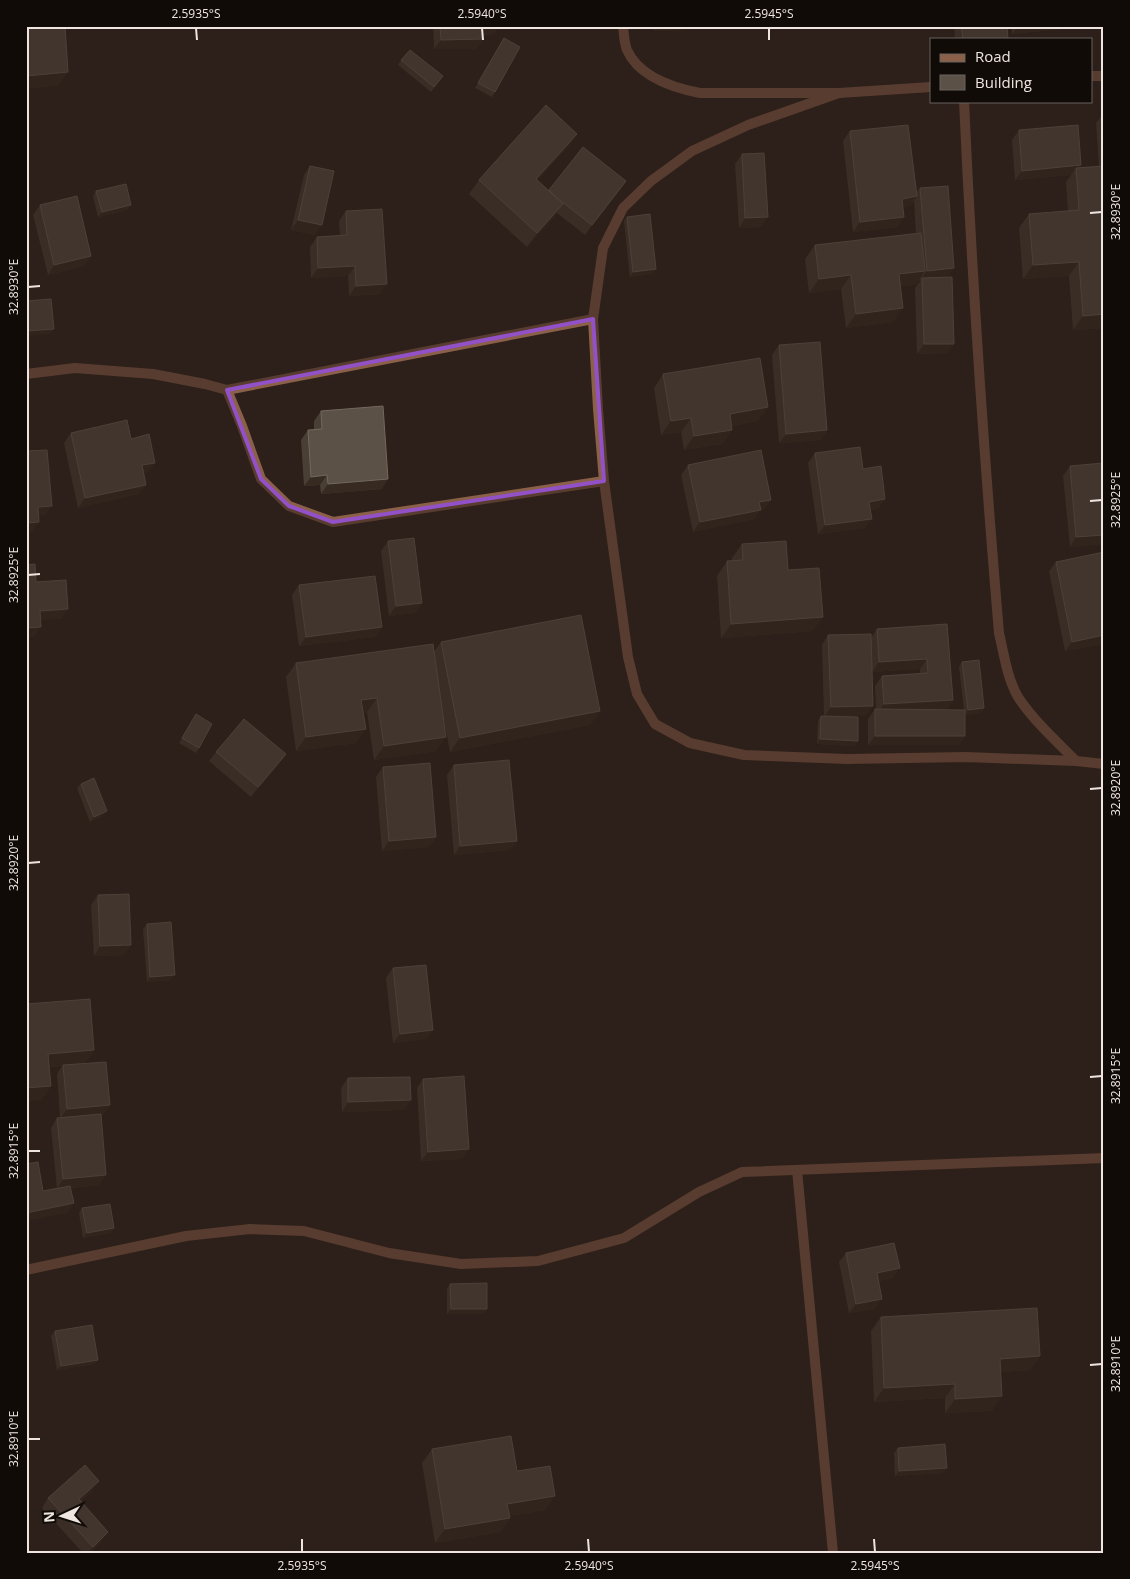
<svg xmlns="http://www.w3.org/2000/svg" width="1130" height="1579" font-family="'Open Sans',sans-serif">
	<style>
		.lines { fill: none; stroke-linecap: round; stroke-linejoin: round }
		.minor { stroke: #8b6049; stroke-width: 10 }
		.wall { fill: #493f34 }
		.shaded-wall { fill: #372b21 }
		.building { fill: #5b5146; stroke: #72685e }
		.marked { fill: none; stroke: #9251c6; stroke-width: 4; stroke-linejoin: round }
		.ticks { fill: none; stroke: #eee5e0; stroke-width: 2 }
		.neatline { fill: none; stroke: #eee5e0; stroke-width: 2 }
		.ticks-label { font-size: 12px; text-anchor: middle; fill: #eee5e0 }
	</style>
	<rect width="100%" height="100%" fill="#2d1f19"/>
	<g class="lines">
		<g class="minor">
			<path d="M623,26c1,8 1,16 4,24 12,27 47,38 73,43h139l92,-6"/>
			<polyline points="1091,76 1104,76"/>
			<polyline points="839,93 748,125 692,151 651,181 623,208 603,248 593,319 598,409 604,481 628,657 637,694 655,724 690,743 744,755 847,759 966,757 1076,761 1104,764"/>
			<path d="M964,101c8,178 20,355 35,532 5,21 8,45 19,64 16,24 38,44 58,64"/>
			<polyline points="26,374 75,368 153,374 205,384 227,390 242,426 261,479 289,506 333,522 604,481"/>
			<polyline points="227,390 593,319"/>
			<polyline points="797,1170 833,1553"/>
			<polyline points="26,1270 186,1236 250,1229 304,1231 389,1253 461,1264 538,1261 624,1238 699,1192 742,1172 1104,1158"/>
		</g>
	</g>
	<g class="wall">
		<polygon points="433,26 499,26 494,34 482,35 483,39 476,49 434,49"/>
		<polygon points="654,26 685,26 683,30 654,31"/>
		<polygon points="954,26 1007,26 1008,39 955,39 954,27"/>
		<polygon points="1012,26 1092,26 1012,34"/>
		<polygon points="504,38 495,92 492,97 475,88"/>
		<polygon points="401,60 439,81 431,92 398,65"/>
		<polygon points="1103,114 1104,114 1104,328 1073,330 1069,276 1023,279 1019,228 1029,214 1068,211 1066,182 1071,175 1015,180 1012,140 1019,130 1081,165 1079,168 1099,167 1096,123"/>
		<polygon points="850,131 916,193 920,188 947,278 947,353 917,354 915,288 921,280 920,280 920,279 915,285 901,286 893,322 846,328 841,289 809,293 805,259 815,245 916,234 914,201 910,206 903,207 898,227 853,232 843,141"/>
		<polygon points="577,134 567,148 537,180 549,190 626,181 585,235 557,213 553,218 527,247 469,194 479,180"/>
		<polygon points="742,154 761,227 739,228 735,164"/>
		<polygon points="310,166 315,235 291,230 304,175"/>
		<polygon points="96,191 127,210 98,217 93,196"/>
		<polygon points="40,205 84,266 48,275 33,215"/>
		<polygon points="346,211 380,294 349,296 348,276 311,278 310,247 317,237 340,236 339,221"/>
		<polygon points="627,217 656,269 652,274 630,277 624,221"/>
		<polygon points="779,345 827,430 820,440 779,443 772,355"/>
		<polygon points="663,374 768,407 758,421 731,426 732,430 722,444 684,450 681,432 661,435 654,388"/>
		<polygon points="321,411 382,489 321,494 320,485 304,486 301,440 308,430 314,430 314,421"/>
		<polygon points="71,433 131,439 148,472 144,473 139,494 78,508 64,443"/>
		<polygon points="815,453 863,469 885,499 878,509 871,510 865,528 818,534 808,463"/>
		<polygon points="688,465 771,500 764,509 760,510 754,519 693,532 681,475"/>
		<polygon points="1070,466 1104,468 1103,544 1070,547 1063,476"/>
		<polygon points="388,541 422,603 415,613 389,616 381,551"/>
		<polygon points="742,544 813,631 721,638 717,576 727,561 732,561 732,558"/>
		<polygon points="1056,562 1104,644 1065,651 1049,571"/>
		<polygon points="299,585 382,627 375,637 299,646 292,595"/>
		<polygon points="947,624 953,700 946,710 964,710 959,667 962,662 984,708 981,713 965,715 965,736 958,745 868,745 868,719 875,709 876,709 875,686 882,676 920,674 920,669 872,672 866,715 838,716 858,741 854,746 817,744 818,721 821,716 824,716 822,645 828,635 871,638 877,629"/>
		<polygon points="441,642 600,711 590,725 450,752 444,720 436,751 374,760 367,712 363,713 356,743 296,751 286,677 296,663 434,652"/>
		<polygon points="196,714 199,748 196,753 179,743"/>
		<polygon points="216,752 286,754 279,764 251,797 209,761"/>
		<polygon points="454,765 510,850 454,855 447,775"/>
		<polygon points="383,767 436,837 429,847 382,851 376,777"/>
		<polygon points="81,784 103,816 90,822 77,788"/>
		<polygon points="98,895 124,955 94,956 91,905"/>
		<polygon points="147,924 171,980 147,982 143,929"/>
		<polygon points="393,968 433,1030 426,1039 393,1043 386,978"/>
		<polygon points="26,1004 94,1050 85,1063 110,1105 103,1115 101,1115 99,1185 71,1188 67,1213 43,1191 57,1188 51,1128 57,1118 60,1118 57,1074 62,1066 49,1067 51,1086 41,1100"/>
		<polygon points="348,1078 404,1110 342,1112 341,1088"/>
		<polygon points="423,1079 462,1159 421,1161 417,1088"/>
		<polygon points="82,1208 114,1228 111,1233 83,1238 79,1213"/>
		<polygon points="846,1253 893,1278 879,1281 875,1309 849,1313 839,1262"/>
		<polygon points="450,1284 484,1314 447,1314 447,1289"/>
		<polygon points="881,1317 1040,1356 1030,1370 1000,1372 992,1411 945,1413 945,1398 874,1402 871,1331"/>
		<polygon points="55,1331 98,1360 94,1364 57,1370 51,1336"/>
		<polygon points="898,1448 943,1473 895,1476 894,1453"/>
		<polygon points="432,1449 517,1471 545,1510 509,1516 510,1518 500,1532 435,1543 422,1463"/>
		<polygon points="92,1491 81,1501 101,1542 90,1553 83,1553 42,1508 48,1498"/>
	</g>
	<g class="shaded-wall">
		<polygon points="481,26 499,26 494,34 475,35"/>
		<polygon points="657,26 685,26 683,30 654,31"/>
		<polygon points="1018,26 1092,26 1012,34"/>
		<polygon points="483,39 476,49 434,49 441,40"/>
		<polygon points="68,72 58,86 26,89 26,76"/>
		<polygon points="577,134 567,148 526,193 536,179"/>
		<polygon points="1081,165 1076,173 1076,168 1071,175 1015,180 1022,171"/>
		<polygon points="626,181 619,191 585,235 592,225"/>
		<polygon points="917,196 910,206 895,208 902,199"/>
		<polygon points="563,204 553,218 527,247 537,233"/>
		<polygon points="131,205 127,210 98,217 102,212"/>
		<polygon points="768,217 761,227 739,228 745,218"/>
		<polygon points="904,217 898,227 853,232 860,222"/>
		<polygon points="298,220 322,225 315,235 291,230"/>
		<polygon points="91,256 84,266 48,275 54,265"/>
		<polygon points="1079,262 1069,276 1023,279 1033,265"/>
		<polygon points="355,266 348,276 311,278 318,268"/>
		<polygon points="954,268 947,278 922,278 920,280 927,271"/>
		<polygon points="656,269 652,274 630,277 633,272"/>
		<polygon points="925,271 915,285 889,288 899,274"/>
		<polygon points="851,275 841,289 809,293 819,279"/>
		<polygon points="387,284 380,294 349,296 356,286"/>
		<polygon points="903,308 893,322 846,328 856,314"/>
		<polygon points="1104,314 1104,328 1073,330 1083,316"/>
		<polygon points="54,329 50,334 26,336 26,331"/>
		<polygon points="924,344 954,344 947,353 917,354"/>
		<polygon points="768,407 758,421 720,428 730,414"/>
		<polygon points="691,418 681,432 661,435 671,421"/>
		<polygon points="732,430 722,444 684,450 694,436"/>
		<polygon points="827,430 820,440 779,443 786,434"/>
		<polygon points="155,463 148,472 136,475 142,465"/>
		<polygon points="327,475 320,485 304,486 311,477"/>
		<polygon points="388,479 382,489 321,494 328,484"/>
		<polygon points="146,485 139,494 78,508 85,498"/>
		<polygon points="885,499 878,509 863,511 869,502"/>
		<polygon points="771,500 764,509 760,510 754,519 693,532 700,522 759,502"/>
		<polygon points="52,506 45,515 31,517 38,507"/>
		<polygon points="872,519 865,528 818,534 825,525"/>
		<polygon points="39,522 32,532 26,532 26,523"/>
		<polygon points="1104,535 1103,544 1070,547 1076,537"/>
		<polygon points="422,603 415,613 389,616 396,606"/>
		<polygon points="68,609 61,619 33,621 40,611"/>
		<polygon points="823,617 813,631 721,638 731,624"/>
		<polygon points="41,627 34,637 26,637 26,628"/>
		<polygon points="382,627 375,637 299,646 306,637"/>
		<polygon points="1104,635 1104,644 1065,651 1072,642"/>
		<polygon points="927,659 920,669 872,672 879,662"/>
		<polygon points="377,698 367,712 352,714 361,700"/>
		<polygon points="953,700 946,710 877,714 884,704"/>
		<polygon points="873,706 866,715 824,717 831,707"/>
		<polygon points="984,708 981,713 964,715 968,710"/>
		<polygon points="600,711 590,725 450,752 460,738"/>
		<polygon points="366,729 356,743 296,751 306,737"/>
		<polygon points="875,736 965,736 958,745 868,745"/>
		<polygon points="446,737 436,751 374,760 384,746"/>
		<polygon points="820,739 858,741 854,746 817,744"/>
		<polygon points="286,754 279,764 251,797 258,787"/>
		<polygon points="107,811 103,816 90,822 94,817"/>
		<polygon points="436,837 429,847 382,851 389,841"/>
		<polygon points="517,841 510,850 454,855 460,846"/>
		<polygon points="131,945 124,955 94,956 100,946"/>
		<polygon points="175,975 171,980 147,982 150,977"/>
		<polygon points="433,1030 426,1039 393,1043 400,1034"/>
		<polygon points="94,1050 84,1064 63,1065 62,1066 38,1068 48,1054"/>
		<polygon points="51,1086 41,1100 26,1102 26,1088"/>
		<polygon points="411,1100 404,1110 342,1112 348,1102"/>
		<polygon points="110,1105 103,1115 60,1119 67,1109"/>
		<polygon points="469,1149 462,1159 421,1161 428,1152"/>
		<polygon points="106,1175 99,1185 57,1189 63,1179"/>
		<polygon points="74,1203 67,1213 26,1221 26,1213"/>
		<polygon points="114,1228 111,1233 83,1238 87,1233"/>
		<polygon points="900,1268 893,1278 870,1283 877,1273"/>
		<polygon points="882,1299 875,1309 849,1313 856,1304"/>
		<polygon points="451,1309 487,1309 484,1314 447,1314"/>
		<polygon points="1040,1356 1030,1370 990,1373 1000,1359"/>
		<polygon points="98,1360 94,1364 57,1370 61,1366"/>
		<polygon points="955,1384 945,1398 874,1402 884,1388"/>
		<polygon points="1002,1396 992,1411 945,1413 955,1399"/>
		<polygon points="947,1468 943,1473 895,1476 899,1471"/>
		<polygon points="99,1481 92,1491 72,1509 79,1499"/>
		<polygon points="555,1496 545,1510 497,1518 507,1504"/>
		<polygon points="510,1518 500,1532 435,1543 445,1529"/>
		<polygon points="108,1532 101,1542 90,1553 88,1553 93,1547"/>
	</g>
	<g class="building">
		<polygon points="26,26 65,26 68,72 26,76"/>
		<polygon points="440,26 482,26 483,39 441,40"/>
		<polygon points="961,26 1007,26 1008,39 963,39"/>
		<polygon points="504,38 520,47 495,92 478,83"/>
		<polygon points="410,50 443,76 434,87 401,60"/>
		<polygon points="546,105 577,134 536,179 563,204 537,233 479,180"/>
		<polygon points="908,125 917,196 902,199 904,217 860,222 850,131"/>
		<polygon points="1078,125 1081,165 1022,171 1019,130"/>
		<polygon points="583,147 626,181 592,225 557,198 549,190"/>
		<polygon points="764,153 768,217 745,218 742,154"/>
		<polygon points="310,166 334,171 322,225 298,220"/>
		<polygon points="1104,166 1104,314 1083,316 1079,262 1033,265 1029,214 1079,210 1076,168"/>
		<polygon points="126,184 131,205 102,212 96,191"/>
		<polygon points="948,186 954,268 927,271 920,188"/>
		<polygon points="77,196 91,256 54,265 40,205"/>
		<polygon points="382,209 387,284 356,286 355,266 318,268 317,237 347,235 346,211"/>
		<polygon points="650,214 656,269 633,272 627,217"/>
		<polygon points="921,233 925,271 899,274 903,308 856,314 851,275 819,279 815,245"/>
		<polygon points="952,277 954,344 924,344 922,278"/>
		<polygon points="51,299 54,329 26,331 26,301"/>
		<polygon points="820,342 827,430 786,434 779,345"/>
		<polygon points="760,358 768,407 730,414 732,430 694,436 691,418 671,421 663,374"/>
		<polygon points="383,406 388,479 328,484 327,475 311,477 308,430 322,429 321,411"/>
		<polygon points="127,420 131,439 149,434 155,463 142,465 146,485 85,498 71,433"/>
		<polygon points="860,447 863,469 881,466 885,499 869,502 872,519 825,525 815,453"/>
		<polygon points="47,450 52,506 38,507 39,522 26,523 26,451"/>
		<polygon points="761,450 771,500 759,502 761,510 700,522 688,465"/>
		<polygon points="1103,463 1104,535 1076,537 1070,466"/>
		<polygon points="414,538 422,603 396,606 388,541"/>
		<polygon points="786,541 788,570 819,568 823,617 731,624 727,561 743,560 742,544"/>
		<polygon points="1104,552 1104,635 1072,642 1056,562"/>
		<polygon points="35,564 36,582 66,580 68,609 40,611 41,627 26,628 26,565"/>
		<polygon points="375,576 382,627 306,637 299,585"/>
		<polygon points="581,615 600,711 460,738 441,642"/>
		<polygon points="947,624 953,700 884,704 882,676 928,673 927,659 879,662 877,629"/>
		<polygon points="871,634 873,706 831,707 828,635"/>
		<polygon points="433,644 446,737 384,746 377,698 361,700 366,729 306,737 296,663"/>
		<polygon points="979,660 984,708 968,710 962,662"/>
		<polygon points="875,709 965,710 965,736 875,736"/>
		<polygon points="196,714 212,724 199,748 182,738"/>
		<polygon points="821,716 858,717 858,741 820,739"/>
		<polygon points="244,719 286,754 258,787 216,752"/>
		<polygon points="509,760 517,841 460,846 454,765"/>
		<polygon points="430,763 436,837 389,841 383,767"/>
		<polygon points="94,778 107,811 94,817 81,784"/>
		<polygon points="129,894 131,945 100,946 98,895"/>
		<polygon points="171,922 175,975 150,977 147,924"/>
		<polygon points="426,965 433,1030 400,1034 393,968"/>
		<polygon points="90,999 94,1050 48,1054 51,1086 26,1088 26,1004"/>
		<polygon points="106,1062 110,1105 67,1109 63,1065"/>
		<polygon points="464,1076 469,1149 428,1152 423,1079"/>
		<polygon points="410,1077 411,1100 348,1102 348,1078"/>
		<polygon points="101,1114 106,1175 63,1179 57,1118"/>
		<polygon points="38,1162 43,1191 70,1186 74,1203 26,1213 26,1164"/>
		<polygon points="110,1204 114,1228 87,1233 82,1208"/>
		<polygon points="894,1243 900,1268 877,1273 882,1299 856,1304 846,1253"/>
		<polygon points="487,1283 487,1309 451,1309 450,1284"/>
		<polygon points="1037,1308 1040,1356 1000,1359 1002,1396 955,1399 955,1384 884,1388 881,1317"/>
		<polygon points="92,1325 98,1360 61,1366 55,1331"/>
		<polygon points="511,1436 517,1471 550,1466 555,1496 507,1504 510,1518 445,1529 432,1449"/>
		<polygon points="945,1444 947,1468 899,1471 898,1448"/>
		<polygon points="85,1465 99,1481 79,1499 108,1532 93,1547 48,1498"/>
	</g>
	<path d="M0 0H1130V1579H0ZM593,319l11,162 -271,41 -44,-16 -28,-27 -34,-89z" fill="#2d1f19" fill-opacity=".55" fill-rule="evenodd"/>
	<path class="marked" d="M593,319l11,162 -271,41 -44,-16 -28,-27 -34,-89z"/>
	<path class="ticks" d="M196,28l1,12M482,28l1,12M769,28v12M1090,213l12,-1M28,287l12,-1M1090,501l12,-1M28,575l12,-1M1090,789l12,-1M28,863l12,-1M1090,1077l12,-1M28,1151h12M1090,1365l12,-1M28,1439h12M302,1539v13M588,1539l1,13M874,1539l1,13"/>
	<rect width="1130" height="1579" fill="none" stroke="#110b08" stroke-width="55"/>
	<rect x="930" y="38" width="162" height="65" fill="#110b08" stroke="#69625e"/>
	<rect x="940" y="54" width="25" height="8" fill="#8b6049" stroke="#69625e"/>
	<text x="975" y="62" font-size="15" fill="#eee5e0">Road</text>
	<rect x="940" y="75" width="25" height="15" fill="#5b5146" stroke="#69625e"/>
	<text x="975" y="88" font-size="15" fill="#eee5e0">Building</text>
	<g transform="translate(62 1516) rotate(266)" stroke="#110b08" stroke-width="4" paint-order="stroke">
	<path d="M0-4L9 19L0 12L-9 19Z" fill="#eee5e0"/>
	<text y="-8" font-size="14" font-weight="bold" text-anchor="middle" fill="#eee5e0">N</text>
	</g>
	<rect x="28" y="28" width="1074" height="1524" class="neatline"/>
	<g class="ticks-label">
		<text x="196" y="18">2.5935°S</text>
		<text x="482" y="18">2.5940°S</text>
		<text x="769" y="18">2.5945°S</text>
		<text transform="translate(1116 212) rotate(-90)" y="4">32.8930°E</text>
		<text transform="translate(14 287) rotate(-90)" y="4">32.8930°E</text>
		<text transform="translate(1116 500) rotate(-90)" y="4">32.8925°E</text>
		<text transform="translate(14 575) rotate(-90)" y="4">32.8925°E</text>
		<text transform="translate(1116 788) rotate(-90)" y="4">32.8920°E</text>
		<text transform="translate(14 863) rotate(-90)" y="4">32.8920°E</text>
		<text transform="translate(1116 1076) rotate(-90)" y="4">32.8915°E</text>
		<text transform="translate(14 1151) rotate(-90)" y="4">32.8915°E</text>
		<text transform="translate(1116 1364) rotate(-90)" y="4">32.8910°E</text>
		<text transform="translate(14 1439) rotate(-90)" y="4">32.8910°E</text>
		<text x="302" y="1570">2.5935°S</text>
		<text x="589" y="1570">2.5940°S</text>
		<text x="875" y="1570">2.5945°S</text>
	</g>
</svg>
